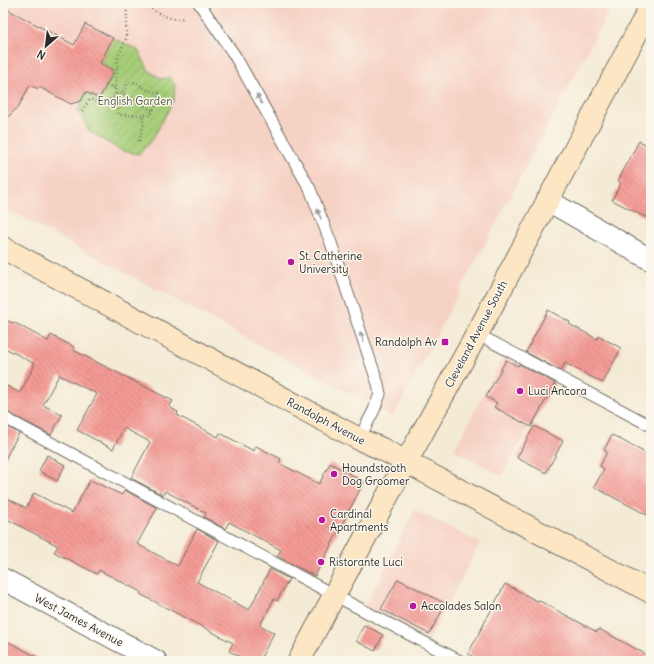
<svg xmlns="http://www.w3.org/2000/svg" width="654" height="664" font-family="Delius,sans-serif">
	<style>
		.built { fill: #f6d2c4 }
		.garden { fill: url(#garden-furrows); stroke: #687c51 }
		.building { fill: url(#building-back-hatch) }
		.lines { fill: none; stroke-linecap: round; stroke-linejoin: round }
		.lane-casing { stroke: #716e66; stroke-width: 13 }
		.street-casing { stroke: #716e66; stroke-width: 23 }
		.secondary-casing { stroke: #716e66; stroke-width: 24 }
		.path { stroke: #716e66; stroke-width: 2.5; stroke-dasharray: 1 3; stroke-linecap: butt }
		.lane { stroke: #fff; stroke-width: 11 }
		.street { stroke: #fff; stroke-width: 21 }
		.secondary { stroke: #fce6c4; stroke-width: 22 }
		.oneway { fill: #a0a0a0 }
		.poi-dot { fill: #b5179e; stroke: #fbf7ec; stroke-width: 1.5 }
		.labels { text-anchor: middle; stroke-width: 3; stroke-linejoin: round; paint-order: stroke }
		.park-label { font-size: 11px; fill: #505c42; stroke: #fbf7ec }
		.poi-label { font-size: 11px; fill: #2b2b2b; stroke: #fbf7ec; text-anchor: start }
		.street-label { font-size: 11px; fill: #2b2b2b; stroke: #fbf7ec }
	</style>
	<defs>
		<pattern id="garden-furrows" width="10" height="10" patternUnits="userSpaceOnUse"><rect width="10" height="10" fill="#a6cd77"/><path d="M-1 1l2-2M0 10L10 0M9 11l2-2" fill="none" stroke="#8fb067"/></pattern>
		<pattern id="building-back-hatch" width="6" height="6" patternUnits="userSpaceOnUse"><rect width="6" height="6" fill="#f59b95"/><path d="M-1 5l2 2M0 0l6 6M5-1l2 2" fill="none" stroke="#c77f7a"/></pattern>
	</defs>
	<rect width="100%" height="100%" fill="#fbf7ec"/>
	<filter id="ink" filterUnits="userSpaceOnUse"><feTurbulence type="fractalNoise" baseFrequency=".025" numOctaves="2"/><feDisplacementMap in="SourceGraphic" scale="8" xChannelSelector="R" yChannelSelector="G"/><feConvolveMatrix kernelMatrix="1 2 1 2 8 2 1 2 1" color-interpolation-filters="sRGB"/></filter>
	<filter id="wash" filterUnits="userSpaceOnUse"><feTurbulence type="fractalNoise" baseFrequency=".012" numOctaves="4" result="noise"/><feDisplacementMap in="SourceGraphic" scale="16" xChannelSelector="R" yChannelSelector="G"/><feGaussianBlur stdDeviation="0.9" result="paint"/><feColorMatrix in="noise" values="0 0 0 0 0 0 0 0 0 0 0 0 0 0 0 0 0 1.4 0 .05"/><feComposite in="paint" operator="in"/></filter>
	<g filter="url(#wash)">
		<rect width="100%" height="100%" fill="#f4ebd5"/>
		<g class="built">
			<polygon points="3,3 613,3 393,417 3,207"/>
			<polygon points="507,349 557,375 502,476 454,450"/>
			<polygon points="415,510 480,543 429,640 365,607"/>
		</g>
		<polygon class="garden" points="113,38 138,50 149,71 162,79 169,77 175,85 174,100 152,140 139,154 122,151 89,131 78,110 86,92 99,99 114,71 100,63"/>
		<g id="blocks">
			<g class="building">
				<polygon points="3,7 74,45 85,24 113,38 100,63 114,71 99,99 86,92 81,101 71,104 39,87 38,89 30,85 19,106 3,122"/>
				<polygon points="639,141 651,147 651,220 612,200 621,183 618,181"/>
				<polygon points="548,310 570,322 569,324 597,339 599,336 621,348 603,383 565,363 561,371 526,352"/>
				<polygon points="3,318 12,323 13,322 48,341 51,335 74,347 73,350 173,401 169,407 178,412 177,415 218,437 220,433 254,451 256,446 281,459 279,463 319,484 330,463 364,482 315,576 277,556 281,550 229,522 225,529 204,517 206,513 165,491 163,495 131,478 150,442 124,428 113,449 77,430 97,394 59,375 43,405 62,415 51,435 3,410 3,384 20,393 35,364 3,347"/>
				<polygon points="506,360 518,366 519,364 555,383 531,427 494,407 497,403 486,397"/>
				<polygon points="3,425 19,433 3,463"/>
				<polygon points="534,426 563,441 546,473 517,458"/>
				<polygon points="612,435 651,456 651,517 594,487 604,469 600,466 607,452 604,450"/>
				<polygon points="47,455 65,465 57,481 39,471"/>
				<polygon points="90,480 122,495 125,490 157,508 137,544 178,566 197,529 219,541 197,582 249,610 270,569 289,579 277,601 274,599 260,625 274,633 259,661 248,661 229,651 233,643 140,594 141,592 99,570 97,574 54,552 58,546 3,517 3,496 26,508 34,493 72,513"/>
				<polygon points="398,579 446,604 429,634 381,609"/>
				<polygon points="505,584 537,601 538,600 597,632 599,629 651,657 651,661 482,661 468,654"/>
				<polygon points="364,625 383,635 375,651 356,641"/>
				<polygon points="3,639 15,645 44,661 3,661"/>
			</g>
		</g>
	</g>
	<g filter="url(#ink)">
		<use href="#blocks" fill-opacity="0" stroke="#716e66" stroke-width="1"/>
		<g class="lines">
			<g class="lane-casing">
				<g id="lane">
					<polyline points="199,3 235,56 310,189 331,243 378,384 380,394 374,410 359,439"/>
					<polyline points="477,334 651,426"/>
					<polyline points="3,417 334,595 460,661"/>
				</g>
			</g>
			<g class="street-casing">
				<g id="street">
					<polyline points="547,200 651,260"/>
					<polyline points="3,579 156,661"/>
				</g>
			</g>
			<g class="secondary-casing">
				<g id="secondary">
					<polyline points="3,248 359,439 382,449 651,592"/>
					<polyline points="299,661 389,493 477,334 651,6"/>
				</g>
			</g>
			<g class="path">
				<polyline points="127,3 126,39 118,57 115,92 119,115 151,115 161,93 149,91 136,82 128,83 122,93 153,111"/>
				<path d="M141,3c12,6 29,20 42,15"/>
				<polyline points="106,85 115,88"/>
				<polyline points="82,111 90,99 103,104 122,93"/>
				<polyline points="139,141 144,123 142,115"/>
			</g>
			<use href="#lane" class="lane"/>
			<use href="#street" class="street"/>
			<use href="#secondary" class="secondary"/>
		</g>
		<defs><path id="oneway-solid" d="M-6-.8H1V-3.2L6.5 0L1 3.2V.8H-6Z"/></defs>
		<g class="oneway">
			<use href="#oneway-solid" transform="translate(259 99) rotate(-119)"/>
			<use href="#oneway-solid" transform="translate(319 214) rotate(-112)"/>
			<use href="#oneway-solid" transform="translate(362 337) rotate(-109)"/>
		</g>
	</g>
	<g class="poi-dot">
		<circle cx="291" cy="262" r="4"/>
		<rect x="441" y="338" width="8" height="8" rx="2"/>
		<circle cx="520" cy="391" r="4"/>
		<circle cx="334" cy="474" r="4"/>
		<circle cx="322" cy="520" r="4"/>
		<circle cx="321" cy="562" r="4"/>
		<circle cx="413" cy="606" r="4"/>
	</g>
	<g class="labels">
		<g class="park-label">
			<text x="135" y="105">English Garden</text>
		</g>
		<g class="poi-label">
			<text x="299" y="260">St. Catherine<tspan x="299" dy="13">University</tspan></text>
			<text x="437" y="346" text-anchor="end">Randolph Av</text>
			<text x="528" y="395">Luci Ancora</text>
			<text x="342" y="472">Houndstooth<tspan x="342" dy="13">Dog Groomer</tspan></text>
			<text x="330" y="518">Cardinal<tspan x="330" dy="13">Apartments</tspan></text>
			<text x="329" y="566">Ristorante Luci</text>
			<text x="421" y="610">Accolades Salon</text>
		</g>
		<g class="street-label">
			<text transform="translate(476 334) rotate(-62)" y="4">Cleveland Avenue South</text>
			<text transform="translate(326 421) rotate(28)" y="4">Randolph Avenue</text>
			<text transform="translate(79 620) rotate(28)" y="4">West James Avenue</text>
		</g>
	</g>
	<rect width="654" height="664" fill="none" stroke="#fbf7ec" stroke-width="16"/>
	<g transform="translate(46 46) rotate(208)" stroke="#fbf7ec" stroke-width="3" paint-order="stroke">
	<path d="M0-3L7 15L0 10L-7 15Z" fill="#2b2b2b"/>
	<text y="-6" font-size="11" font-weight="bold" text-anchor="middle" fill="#2b2b2b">N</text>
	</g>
</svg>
